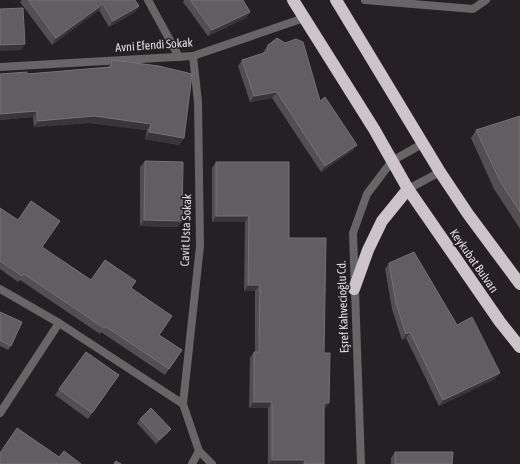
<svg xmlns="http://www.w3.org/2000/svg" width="520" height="464" font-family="'Asap Condensed',sans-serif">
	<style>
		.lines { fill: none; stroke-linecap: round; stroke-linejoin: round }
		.street { stroke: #686566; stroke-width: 8 }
		.highway { stroke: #cbc4c8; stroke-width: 12 }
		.wall { fill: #534e51 }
		.shaded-wall { fill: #3a3538 }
		.building { fill: #625d60; stroke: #767174 }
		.labels { text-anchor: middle; stroke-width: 3; stroke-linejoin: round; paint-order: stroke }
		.street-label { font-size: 12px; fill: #e0dddf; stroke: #252023 }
	</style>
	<rect width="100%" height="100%" fill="#252023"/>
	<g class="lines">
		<g class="street">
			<polyline points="148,0 179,57"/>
			<polyline points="365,0 473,9 486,0"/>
			<polyline points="0,67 193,56 304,18"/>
			<polyline points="408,189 440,172"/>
			<polyline points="0,289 59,323 183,404 199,451 212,464"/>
			<polyline points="183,404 200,246 198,102 193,56"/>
			<polyline points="0,413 59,323"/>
			<polyline points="192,464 199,451"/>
			<polyline points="361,464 353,233 367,194 392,161 422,144"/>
		</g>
		<g class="highway">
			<polyline points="293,0 374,129 408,189 500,322 520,347"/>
			<polyline points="336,0 440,172 468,214 520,284"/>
			<polyline points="354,289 368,250 382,221 408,189"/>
		</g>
	</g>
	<g class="wall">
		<polygon points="22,0 135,0 139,6 135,12 109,27 99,10 52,45 20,2"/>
		<polygon points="184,0 243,0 250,12 246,18 208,36 183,2"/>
		<polygon points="268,45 320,101 357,145 352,151 321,172 272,98 250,102 238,66 242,60 263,53 264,51"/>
		<polygon points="112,60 184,138 179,145 145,139 147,130 89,123 34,127 33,117 0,120 0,74 27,74 108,67"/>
		<polygon points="520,116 520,229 494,189 471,138 476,130"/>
		<polygon points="145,161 178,227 140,226 140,167"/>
		<polygon points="216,162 289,238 324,353 329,403 324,409 324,464 268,464 268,408 249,408 250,358 254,352 255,352 255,291 244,291 245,222 212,222 212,168"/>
		<polygon points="0,208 42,247 91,280 131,288 159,335 182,350 165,375 101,332 100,334 20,280 18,282 0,269"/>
		<polygon points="389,263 457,325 495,379 439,406 406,338 402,340 392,309 385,269"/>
		<polygon points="0,312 11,346 8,350 0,346"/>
		<polygon points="86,352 119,375 88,419 55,395"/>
		<polygon points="140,419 168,433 156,444 137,423"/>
		<polygon points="395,452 452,464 391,464 391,458"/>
	</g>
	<g class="shaded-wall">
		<polygon points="103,4 99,10 52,45 56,38"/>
		<polygon points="139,6 135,12 109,27 113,21"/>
		<polygon points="250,12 246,18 208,36 212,30"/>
		<polygon points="25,44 21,50 0,51 0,45"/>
		<polygon points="277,92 272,98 250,102 254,96"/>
		<polygon points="37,111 33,117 0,120 0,114"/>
		<polygon points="94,116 151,124 147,130 89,123 34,127 38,121"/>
		<polygon points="149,132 184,138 179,145 145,139"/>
		<polygon points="357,145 352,151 321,172 325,166"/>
		<polygon points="216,216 249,216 245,222 212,222"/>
		<polygon points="144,220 182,221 178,227 140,226"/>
		<polygon points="248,285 260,285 255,291 244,291"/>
		<polygon points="410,332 406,338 402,340 406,334"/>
		<polygon points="500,373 495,379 439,406 443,400"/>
		<polygon points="254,402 272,402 268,408 249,408"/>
		<polygon points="324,403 329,403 325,409 320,409"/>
		<polygon points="171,429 168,433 156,444 159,440"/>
		<polygon points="272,460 305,460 302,464 269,464"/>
	</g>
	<g class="building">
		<polygon points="28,0 135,0 139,6 113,21 103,4 56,38"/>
		<polygon points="190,0 243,0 250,12 212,30"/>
		<polygon points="23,8 25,44 0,45 0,9"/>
		<polygon points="277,38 285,43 296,39 303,42 320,101 325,97 357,145 325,166 277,92 254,96 242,60 267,52 268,45"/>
		<polygon points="112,60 159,66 192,74 184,138 149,132 151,124 94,116 38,121 37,111 0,114 0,74 27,72 27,74 111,67"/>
		<polygon points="520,116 520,212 500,181 476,130"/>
		<polygon points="145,161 183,162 182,221 144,220"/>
		<polygon points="216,162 289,162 289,238 326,238 324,353 330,353 329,403 324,403 324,464 305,464 305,460 272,460 272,402 254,402 254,352 259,352 260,285 248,285 249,216 216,216"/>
		<polygon points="31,201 60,221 42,247 91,280 105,260 136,281 131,288 172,316 159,335 182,350 169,369 105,326 104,328 24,274 22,276 0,261 0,208 18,220"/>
		<polygon points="414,252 457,325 472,317 500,373 443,400 410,332 406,334 396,303 389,263"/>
		<polygon points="0,312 22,322 11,346 0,340"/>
		<polygon points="86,352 119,375 92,413 59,389"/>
		<polygon points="151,408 171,429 159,440 140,419"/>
		<polygon points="17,428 59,457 64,451 81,464 0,464 0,453"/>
		<polygon points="395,452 453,452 452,464 395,464"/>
		<polygon points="116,461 121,464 114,464"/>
	</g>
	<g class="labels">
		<g class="street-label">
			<text transform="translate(154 45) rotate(-4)" y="4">Avni Efendi Sokak</text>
			<text transform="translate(186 230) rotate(-88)" y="4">Cavit Usta Sokak</text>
			<text transform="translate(474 261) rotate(55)" y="4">Keykubat Bulvarı</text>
			<text transform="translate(343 307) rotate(-92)" y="4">Eşref Kahvecioğlu Cd.</text>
		</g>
	</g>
</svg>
